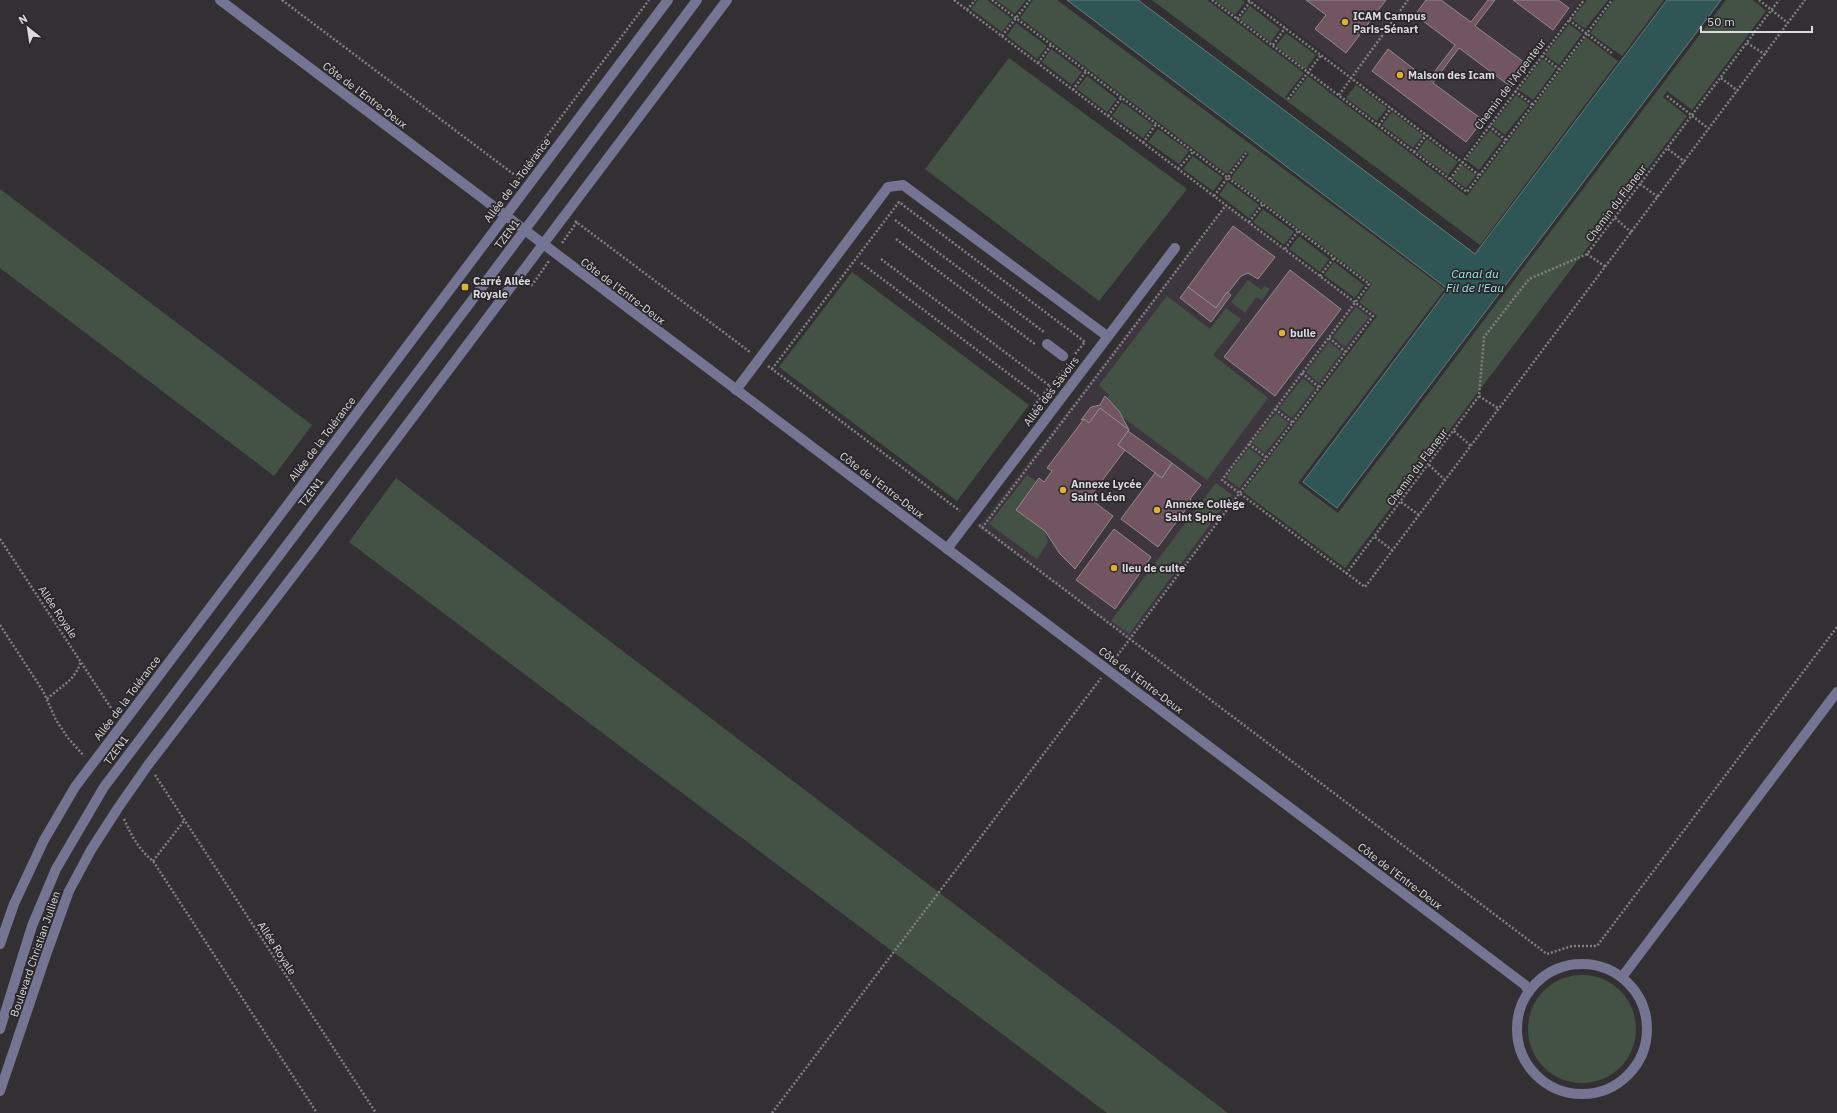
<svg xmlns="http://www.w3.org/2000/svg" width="1837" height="1113" font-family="'IBM Plex Sans',sans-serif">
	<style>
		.built { fill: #3e363f }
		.green { fill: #445245 }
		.water { fill: #305555; stroke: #647d7e }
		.building { fill: #715561; stroke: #908a8c }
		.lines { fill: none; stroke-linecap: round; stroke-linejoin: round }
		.path { stroke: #817f82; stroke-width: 2.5; stroke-dasharray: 2 2; stroke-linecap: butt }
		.minor { stroke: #757492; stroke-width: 10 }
		.poi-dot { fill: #dcb233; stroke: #29262a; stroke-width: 1.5 }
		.labels { text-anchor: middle; stroke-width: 3.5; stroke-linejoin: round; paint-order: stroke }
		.poi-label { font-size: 11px; font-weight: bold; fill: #dcdadc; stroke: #29262a; text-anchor: start }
		.street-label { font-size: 11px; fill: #dcdadc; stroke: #29262a }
		.water-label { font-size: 12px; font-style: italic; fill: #9de5e7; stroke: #29262a }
	</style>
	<rect width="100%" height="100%" fill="#333034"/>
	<g class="built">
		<polygon points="1254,0 1580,0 1462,157"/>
		<polygon points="1226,205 1373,316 1129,639 978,527"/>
	</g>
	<g class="green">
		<polygon points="978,0 987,0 1012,19 1002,32 971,9"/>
		<polygon points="996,0 1026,0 1015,14"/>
		<polygon points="1033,0 1057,0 1445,289 1298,483 1338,513 1726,0 1753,0 1766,11 1692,110 1667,91 1663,97 1687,116 1345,568 1243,492 1377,316 1359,302 1372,284 1231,178 1249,154 1245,151 1227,174 1020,18"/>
		<polygon points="1152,0 1207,0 1304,73 1285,97 1290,100 1308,76 1467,196 1586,37 1618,61 1480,245"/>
		<polygon points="1215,0 1242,0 1245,2 1235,15"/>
		<polygon points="1587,0 1608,0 1585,29 1572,19"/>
		<polygon points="1614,0 1664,0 1622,56 1590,33"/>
		<polygon points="1250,6 1280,29 1271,42 1240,19"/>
		<polygon points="1016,23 1047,46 1037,59 1007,36"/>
		<polygon points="1569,24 1582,34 1559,65 1545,55"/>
		<polygon points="1286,33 1316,55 1306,69 1276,46"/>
		<polygon points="1051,49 1082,72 1072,85 1042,62"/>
		<polygon points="1009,58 1187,189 1099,301 925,169"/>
		<polygon points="1542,59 1556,69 1533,100 1519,90"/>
		<polygon points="1087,76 1117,99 1107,112 1077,89"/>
		<polygon points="1356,85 1387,108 1377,121 1346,98"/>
		<polygon points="1516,95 1529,105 1505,135 1492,125"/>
		<polygon points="1122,102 1153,125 1143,138 1112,116"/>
		<polygon points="1392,112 1423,135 1413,148 1382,125"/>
		<polygon points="1158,129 1189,151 1179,164 1148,142"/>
		<polygon points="1490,130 1502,140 1479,170 1466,160"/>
		<polygon points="1427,139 1458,162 1448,175 1417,152"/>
		<polygon points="1193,156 1223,178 1213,191 1183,169"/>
		<polygon points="1462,165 1476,175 1466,188 1452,178"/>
		<polygon points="1228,182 1259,205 1249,218 1219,195"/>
		<polygon points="0,189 312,425 274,476 0,268"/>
		<polygon points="1263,209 1294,232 1284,245 1253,222"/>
		<polygon points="1299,236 1329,259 1320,272 1289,249"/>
		<polygon points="1334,262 1364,285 1355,298 1324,275"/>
		<polygon points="852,272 1029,405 957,501 779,367"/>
		<polygon points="1248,280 1261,290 1265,286 1270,289 1262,300 1256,297 1245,313 1231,302"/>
		<polygon points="1167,296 1210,329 1226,308 1241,319 1213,355 1268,398 1207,480 1104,403 1109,395 1099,385"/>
		<polygon points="1356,307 1369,317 1345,347 1333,337"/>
		<polygon points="1329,342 1342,352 1319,383 1306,372"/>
		<polygon points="1303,378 1315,388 1292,418 1279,408"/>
		<polygon points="1276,413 1289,423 1265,453 1252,443"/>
		<polygon points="1249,448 1262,458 1239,488 1226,478"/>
		<polygon points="1027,475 1036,481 1016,510 1045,531 1048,542 1037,559 989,524"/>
		<polygon points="396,478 1228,1113 1107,1113 349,542"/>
		<polygon points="1216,483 1232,495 1129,634 1111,621"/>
		<circle cx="1582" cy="1029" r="54"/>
	</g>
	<polygon class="water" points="1067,0 1138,0 1475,254 1667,0 1721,0 1337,508 1303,482 1448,289"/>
	<g class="building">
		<polygon points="1306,0 1386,0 1346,53 1315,29 1326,15"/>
		<polygon points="1426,0 1441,0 1471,22 1488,0 1495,0 1475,26 1528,65 1511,87 1459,48 1433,83 1483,120 1466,142 1372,71 1388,49 1428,80 1455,45 1415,15"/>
		<polygon points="1513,0 1558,0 1569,8 1553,30"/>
		<polygon points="1233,226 1275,257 1258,279 1248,273 1241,276 1216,308 1188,287"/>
		<polygon points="1290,270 1341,309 1275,396 1224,357"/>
		<polygon points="1188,287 1216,308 1227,292 1231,295 1211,322 1180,298"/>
		<polygon points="1105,396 1119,411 1129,430 1100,408 1089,423 1084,419 1081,420 1091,407 1100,405"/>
		<polygon points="1100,408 1129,430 1118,445 1125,450 1089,498 1113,516 1075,569 1060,554 1045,531 1016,510 1039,478 1044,482 1052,471 1047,468 1084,419 1089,423"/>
		<polygon points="1128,431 1172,463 1162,478 1118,445"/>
		<polygon points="1172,463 1201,485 1190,499 1192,501 1158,547 1121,519 1155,473 1162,478"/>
		<polygon points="1114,529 1151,557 1115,609 1076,580"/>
	</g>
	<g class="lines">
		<g class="path">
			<polyline points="282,0 520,179"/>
			<polyline points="954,0 1373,316 1114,660"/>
			<polyline points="992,0 1369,284 1222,480 1365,587 1805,0"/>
			<polyline points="1212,0 1467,192 1612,0"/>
			<polyline points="1248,0 1479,175"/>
			<polyline points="1759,0 1788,23"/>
			<polyline points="967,10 975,0"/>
			<polyline points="1237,19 1250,2"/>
			<polyline points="1569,20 1612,53"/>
			<polyline points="1002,36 1030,0"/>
			<polyline points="1747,43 1766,55"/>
			<polyline points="1273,45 1285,28"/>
			<polyline points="1542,56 1559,69"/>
			<polyline points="1038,63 1051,45"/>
			<polyline points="1721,78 1738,91"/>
			<polyline points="1073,90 1086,71"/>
			<polyline points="1515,91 1533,105"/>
			<polyline points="1339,95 1408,0"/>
			<polyline points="1667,96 1709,129"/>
			<polyline points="1288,99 1321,55"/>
			<polyline points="1108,116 1121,98"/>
			<polyline points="1379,125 1391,108"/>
			<polyline points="1489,126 1506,140"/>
			<polyline points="1143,143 1156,124"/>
			<polyline points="1668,149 1685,162"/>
			<polyline points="1414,152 1426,135"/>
			<polyline points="1178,169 1193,152"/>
			<polyline points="516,177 649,0"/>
			<polyline points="1450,179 1584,0"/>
			<polyline points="1640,184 1658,197"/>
			<polyline points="1214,196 1246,153"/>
			<polyline points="1615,218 1632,233"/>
			<polyline points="895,220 1044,332"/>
			<polyline points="575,221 750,352"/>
			<polyline points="1249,222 1263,204"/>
			<polyline points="896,239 1036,345"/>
			<polyline points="562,243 577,222"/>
			<polyline points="1285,249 1298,231"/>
			<polyline points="1587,254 1606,267"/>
			<polyline points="881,259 1050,386"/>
			<polyline points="861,263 1041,398"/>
			<polyline points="1320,276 1334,258"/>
			<polyline points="528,282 532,285 549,261"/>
			<polyline points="1329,338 1346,352"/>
			<polyline points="768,366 960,511"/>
			<polyline points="772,369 899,202 1085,342 1075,354"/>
			<polyline points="1302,373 1319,387"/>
			<polyline points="1479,396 1499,409"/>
			<polyline points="1034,406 1065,368"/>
			<polyline points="1275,409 1293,423"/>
			<polyline points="1454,431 1471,446"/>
			<polyline points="1249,444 1266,457"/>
			<polyline points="1429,465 1445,480"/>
			<polyline points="1401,502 1419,515"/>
			<polyline points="979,525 1547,954 1572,946 1597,946 1837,627"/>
			<polyline points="982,528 1226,205"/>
			<polyline points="1375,537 1392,550"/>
			<polyline points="0,539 115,714"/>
			<polyline points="1346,574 1479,396 1484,337 1529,279 1587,254 1779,0"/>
			<polyline points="0,625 43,691 56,720 68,738 84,756"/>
			<path d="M47,699c14,-13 28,-18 34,-38"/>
			<polyline points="155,775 376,1113"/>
			<path d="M124,819c7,16 15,31 29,42l164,252"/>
			<polyline points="153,861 184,821"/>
			<polyline points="772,1113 1101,678"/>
		</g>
		<g class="minor">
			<polyline points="220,0 1525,985 1529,992"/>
			<polyline points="1047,344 1063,356"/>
			<polyline points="736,390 888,187 903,185 1107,336"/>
			<polyline points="947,549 1175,248"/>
			<polyline points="0,944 14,904 44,840 75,787 668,0"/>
			<circle cx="1582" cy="1029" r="65"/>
			<polyline points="1622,977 1837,692"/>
			<polyline points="0,1029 32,926 56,869 104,787 479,291 697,0"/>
			<polyline points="0,1091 46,955 69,891 91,850 118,808 148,765 312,551 727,0"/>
		</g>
	</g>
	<g class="poi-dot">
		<circle cx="1345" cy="22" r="4"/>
		<circle cx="1400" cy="75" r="4"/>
		<rect x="461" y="283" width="8" height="8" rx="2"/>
		<circle cx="1282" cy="333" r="4"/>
		<circle cx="1063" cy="490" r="4"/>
		<circle cx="1157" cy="510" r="4"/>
		<circle cx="1114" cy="568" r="4"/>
	</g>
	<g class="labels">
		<g class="poi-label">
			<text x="1353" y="20">ICAM Campus<tspan x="1353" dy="13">Paris-Sénart</tspan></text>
			<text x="1408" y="79">Maison des Icam</text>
			<text x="473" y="285">Carré Allée<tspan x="473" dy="13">Royale</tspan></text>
			<text x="1290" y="337">bulle</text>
			<text x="1071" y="488">Annexe Lycée<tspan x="1071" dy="13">Saint Léon</tspan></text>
			<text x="1165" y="508">Annexe Collège<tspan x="1165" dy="13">Saint Spire</tspan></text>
			<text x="1122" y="572">lieu de culte</text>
		</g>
		<g class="street-label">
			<text transform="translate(1510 84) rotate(-53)" y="4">Chemin de l'Arpenteur</text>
			<text transform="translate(365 95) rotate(37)" y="4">Côte de l'Entre-Deux</text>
			<text transform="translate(517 180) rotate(-53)" y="4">Allée de la Tolérance</text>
			<text transform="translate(1616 203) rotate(-53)" y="4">Chemin du Flaneur</text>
			<text transform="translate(507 234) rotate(-53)" y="4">TZEN1</text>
			<text transform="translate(623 291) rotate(37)" y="4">Côte de l'Entre-Deux</text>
			<text transform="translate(1051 391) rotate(-53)" y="4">Allée des Savoirs</text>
			<text transform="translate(322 439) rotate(-53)" y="4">Allée de la Tolérance</text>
			<text transform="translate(1417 467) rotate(-53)" y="4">Chemin du Flaneur</text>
			<text transform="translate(882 485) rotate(37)" y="4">Côte de l'Entre-Deux</text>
			<text transform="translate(311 492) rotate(-53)" y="4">TZEN1</text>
			<text transform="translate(58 612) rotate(56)" y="4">Allée Royale</text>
			<text transform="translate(1141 680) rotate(37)" y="4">Côte de l'Entre-Deux</text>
			<text transform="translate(127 698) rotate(-53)" y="4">Allée de la Tolérance</text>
			<text transform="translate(116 750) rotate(-54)" y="4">TZEN1</text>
			<text transform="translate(1400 876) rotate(37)" y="4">Côte de l'Entre-Deux</text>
			<text transform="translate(277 948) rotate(57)" y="4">Allée Royale</text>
			<text transform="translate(35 954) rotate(-71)" y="4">Boulevard Christian Jullien</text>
		</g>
		<g class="water-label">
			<text x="1475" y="278">Canal du<tspan x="1475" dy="14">Fil de l'Eau</tspan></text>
		</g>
	</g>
	<g transform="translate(28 28) rotate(330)" stroke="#29262a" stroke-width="3" paint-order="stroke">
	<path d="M0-3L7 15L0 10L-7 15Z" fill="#dcdadc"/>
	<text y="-6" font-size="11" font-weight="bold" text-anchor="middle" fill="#dcdadc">N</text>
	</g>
	<path d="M1701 26v6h111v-6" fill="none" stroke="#dcdadc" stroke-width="2"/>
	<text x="1707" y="26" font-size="12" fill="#dcdadc" stroke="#29262a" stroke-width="3" paint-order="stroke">50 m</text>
</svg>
